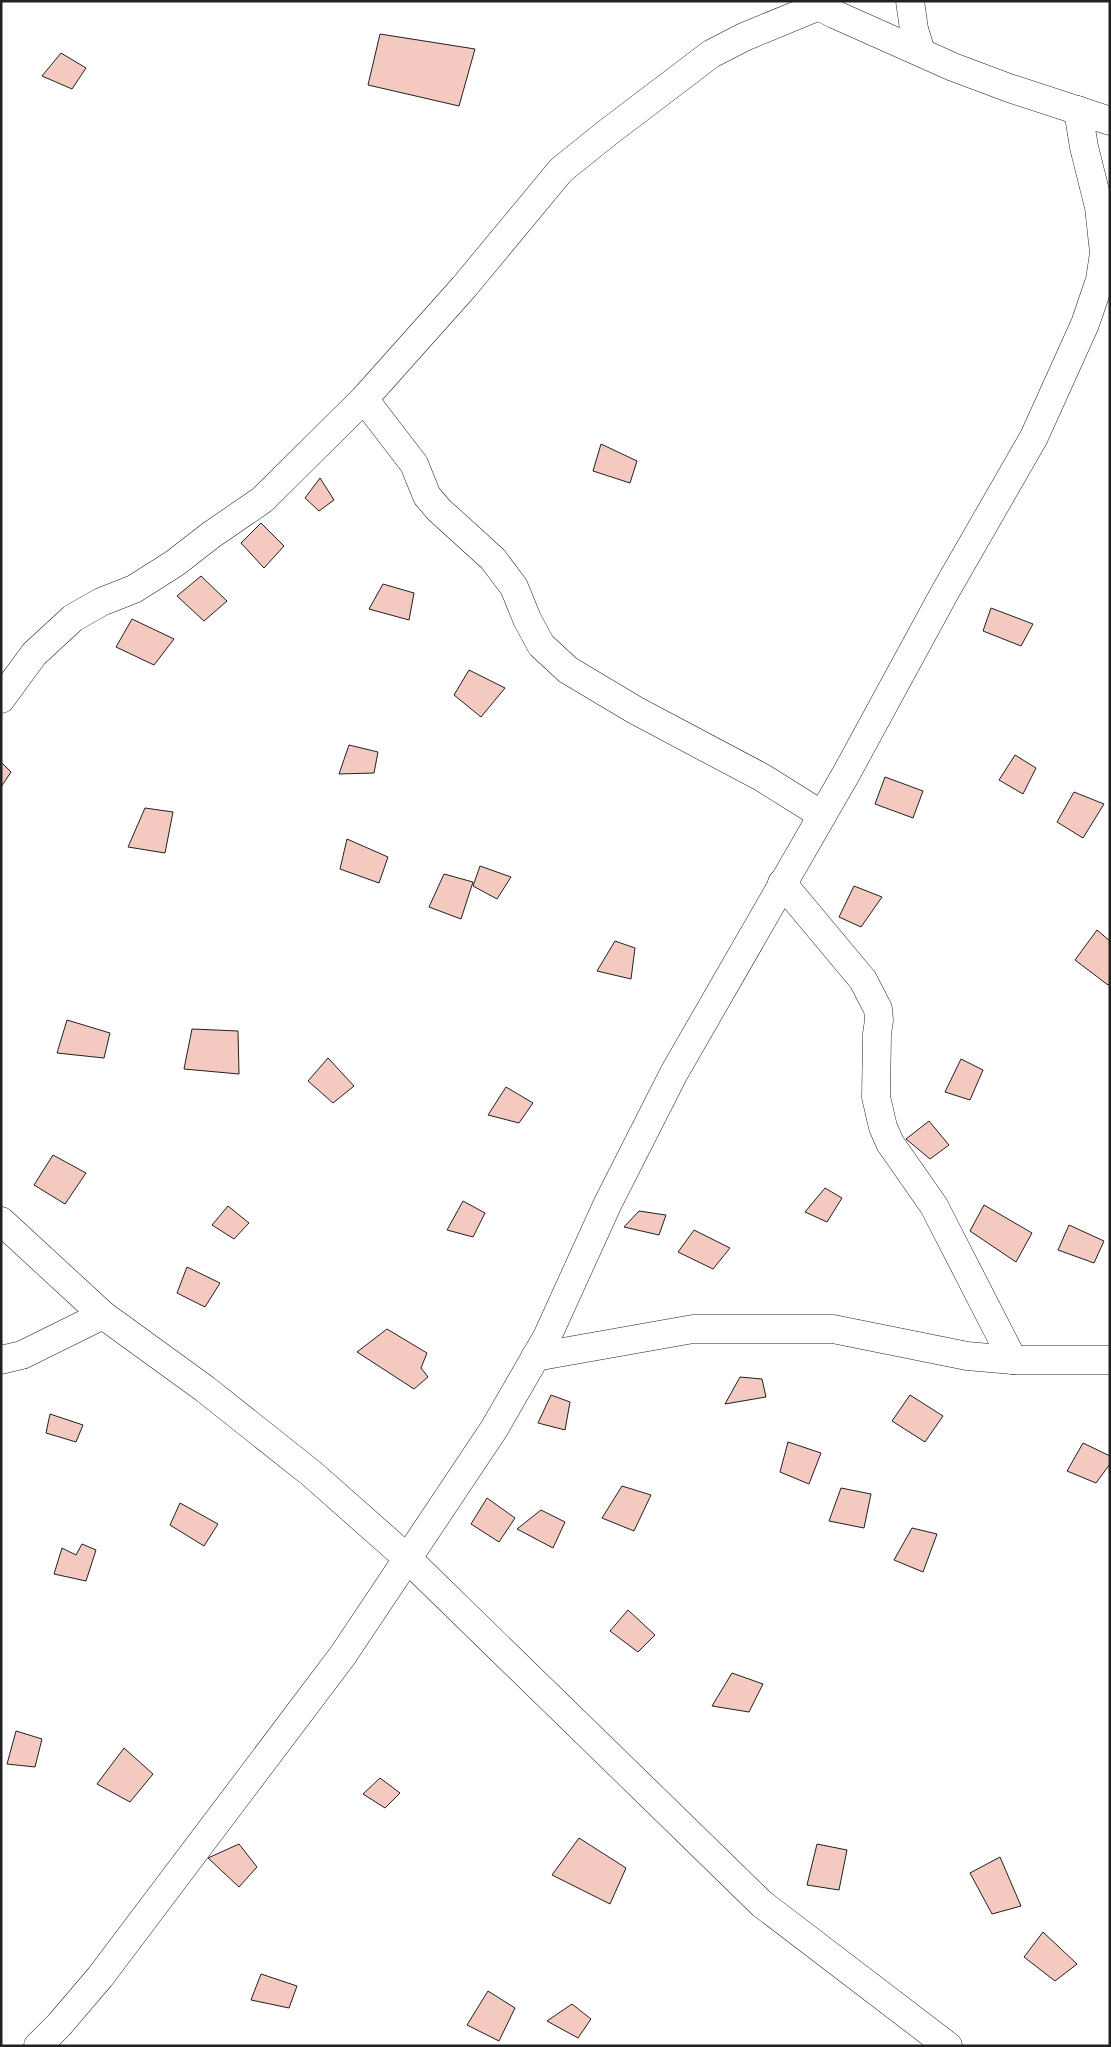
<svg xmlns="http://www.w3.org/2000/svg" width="1111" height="2047" font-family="Jost,sans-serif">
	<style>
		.building { fill: #f3c9c0; stroke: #222 }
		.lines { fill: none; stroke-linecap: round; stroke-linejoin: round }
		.street-casing { stroke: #222; stroke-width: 29 }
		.street { stroke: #fff; stroke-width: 28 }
	</style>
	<rect width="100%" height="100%" fill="#fff"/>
	<g class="building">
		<polygon points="380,34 475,49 459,106 368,85"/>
		<polygon points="61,53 86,68 72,89 42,76"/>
		<polygon points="601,444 637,461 630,483 593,471"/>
		<polygon points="320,478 334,500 319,511 305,498"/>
		<polygon points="261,523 284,546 264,568 241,543"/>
		<polygon points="201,576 227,601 204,621 177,596"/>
		<polygon points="383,584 414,593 409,620 369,609"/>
		<polygon points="991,608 1033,624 1021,646 983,631"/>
		<polygon points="132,619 174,639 154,665 116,647"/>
		<polygon points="469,670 505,688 481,717 454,695"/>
		<polygon points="349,745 378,752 374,773 339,774"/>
		<polygon points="1015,755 1036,768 1023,794 999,780"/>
		<polygon points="1,762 11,772 1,787"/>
		<polygon points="885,777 923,791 913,818 875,804"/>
		<polygon points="1074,792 1104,804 1083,838 1057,822"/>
		<polygon points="145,808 173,812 165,853 128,847"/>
		<polygon points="347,839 388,857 379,883 340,869"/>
		<polygon points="480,866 511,877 497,899 473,886"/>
		<polygon points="444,874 473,882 461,919 429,907"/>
		<polygon points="854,886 882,897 861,927 839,917"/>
		<polygon points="1097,930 1110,941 1110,983 1108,985 1075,960"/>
		<polygon points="615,941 635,948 631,979 597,971"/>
		<polygon points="67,1020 110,1033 104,1058 57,1053"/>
		<polygon points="192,1029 238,1031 239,1074 184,1069"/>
		<polygon points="328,1058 354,1086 333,1103 308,1081"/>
		<polygon points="961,1059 983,1070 970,1100 945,1092"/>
		<polygon points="506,1087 533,1103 519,1123 488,1115"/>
		<polygon points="929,1121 949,1145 930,1159 906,1139"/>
		<polygon points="53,1155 86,1173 65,1204 34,1185"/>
		<polygon points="825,1188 842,1198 827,1222 805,1212"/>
		<polygon points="463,1201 485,1213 473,1237 447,1230"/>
		<polygon points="984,1205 1032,1233 1016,1262 970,1231"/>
		<polygon points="228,1206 249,1223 234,1239 212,1225"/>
		<polygon points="639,1211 666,1215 659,1235 624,1227"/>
		<polygon points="1069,1225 1104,1241 1094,1263 1058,1250"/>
		<polygon points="694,1230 730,1248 713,1269 678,1252"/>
		<polygon points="187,1267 220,1283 205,1307 177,1293"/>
		<polygon points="387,1329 427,1353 421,1368 428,1377 414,1389 357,1352"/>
		<polygon points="740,1377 762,1379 766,1397 725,1404"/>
		<polygon points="551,1395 570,1402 565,1430 538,1423"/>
		<polygon points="910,1395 943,1416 925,1442 892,1421"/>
		<polygon points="50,1414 83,1425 76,1442 46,1433"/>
		<polygon points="788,1442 821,1453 809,1484 780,1472"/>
		<polygon points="1083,1443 1110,1456 1110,1464 1096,1483 1067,1471"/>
		<polygon points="622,1486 651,1495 634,1531 602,1518"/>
		<polygon points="841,1488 871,1494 864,1528 829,1521"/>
		<polygon points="487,1498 515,1518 499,1542 471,1524"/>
		<polygon points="180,1503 218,1524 204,1546 170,1525"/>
		<polygon points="541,1510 565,1522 553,1548 517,1529"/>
		<polygon points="912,1528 937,1534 923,1572 894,1560"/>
		<polygon points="82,1544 96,1550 86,1581 54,1574 62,1548 76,1555"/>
		<polygon points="628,1610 655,1635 638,1652 610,1631"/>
		<polygon points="732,1673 763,1684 749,1712 712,1706"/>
		<polygon points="16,1731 42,1739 35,1767 7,1764"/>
		<polygon points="124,1748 153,1774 130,1802 97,1784"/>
		<polygon points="380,1778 400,1793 385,1808 363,1794"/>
		<polygon points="579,1838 626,1868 610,1904 552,1875"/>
		<polygon points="239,1844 257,1867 239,1887 208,1858"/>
		<polygon points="817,1844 847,1850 839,1890 807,1885"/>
		<polygon points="1000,1857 1021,1906 992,1914 970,1873"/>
		<polygon points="1043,1932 1077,1964 1055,1981 1024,1957"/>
		<polygon points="261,1974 297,1986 289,2008 251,2000"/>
		<polygon points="488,1991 515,2008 499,2041 467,2025"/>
		<polygon points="572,2004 591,2019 578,2038 547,2021"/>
	</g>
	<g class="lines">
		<g class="street-casing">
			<g id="street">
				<polyline points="809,1 834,14 953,67 1009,88 1110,121"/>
				<polyline points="910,1 914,29 921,52"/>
				<polyline points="364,399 414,464 427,496 439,510 493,559 514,587 527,619 541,645 568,670 635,710 763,778 822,815"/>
				<polyline points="1,699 34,654 73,618 101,602 134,589 175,563 211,535 262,500 364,399 464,287 561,170 607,133 711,54 744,37 819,6"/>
				<polyline points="782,883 863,980 878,1009 879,1020 877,1034 876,1097 883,1127 890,1143 934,1206 1013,1360"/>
				<polyline points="1,1221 103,1315 205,1389 312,1474 407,1558 762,1904 948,2046"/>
				<polyline points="535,1357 693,1329 833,1329 967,1356 1013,1360 1110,1360"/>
				<polyline points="1,1360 22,1355 103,1315"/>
				<polyline points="38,2046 59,2025 100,1977 343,1655 494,1429 547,1337 608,1203 674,1073 846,774 945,592 1034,437 1085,324 1100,280 1104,253 1099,207 1084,147 1078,110"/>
			</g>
		</g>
		<use href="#street" class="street"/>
	</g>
	<rect width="1111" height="2047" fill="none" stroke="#222222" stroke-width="5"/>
</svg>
